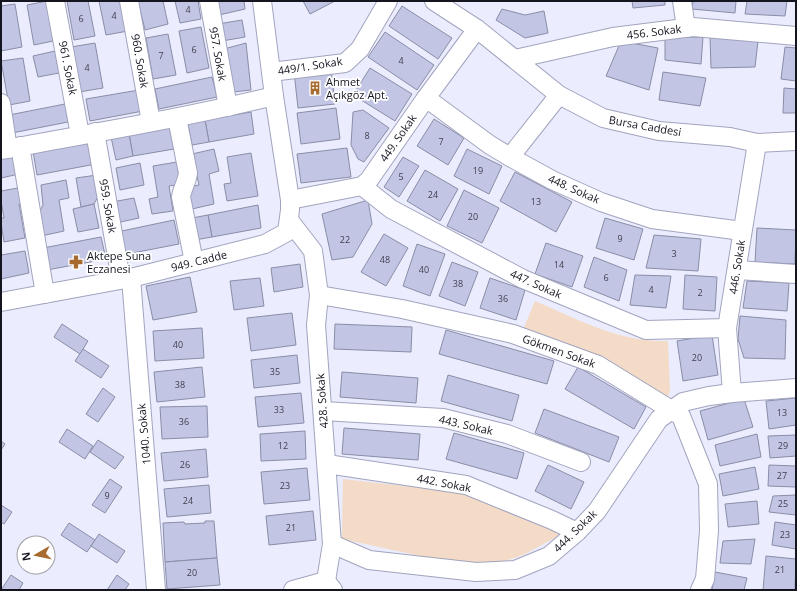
<svg xmlns="http://www.w3.org/2000/svg" width="797" height="591" font-family="'Open Sans',sans-serif">
	<style>
		.green { fill: #f3dbc7 }
		.building { fill: #c2c6e4; stroke: #8a8da6 }
		.lines { fill: none; stroke-linecap: round; stroke-linejoin: round }
		.minor-casing { stroke: #a1a4be; stroke-width: 20 }
		.minor { stroke: #fff; stroke-width: 18 }
		.labels { text-anchor: middle; stroke-width: 3.5; stroke-linejoin: round; paint-order: stroke }
		.number-label { font-size: 9px; fill: #404150 }
		.street-label { font-size: 11px; fill: #14151f; stroke: #fff }
		.poi-label { font-size: 11px; fill: #14151f; stroke: #fff; text-anchor: start }
	</style>
	<rect width="100%" height="100%" fill="#ebedfe"/>
	<g class="green">
		<path d="M535,301c42,18 86,42 133,40l2,50 -4,10 -25,-20 -34,-22 -27,-11 -58,-16z"/>
		<polygon points="343,479 474,494 566,532 523,555 496,564 434,559 342,539"/>
	</g>
	<g class="building">
		<polygon points="47,1 53,41 34,45 27,5"/>
		<polygon points="67,1 88,1 95,36 74,40"/>
		<polygon points="99,1 122,1 128,31 106,35"/>
		<polygon points="138,1 163,1 168,24 145,30"/>
		<polygon points="175,1 198,1 201,19 180,23"/>
		<polygon points="216,1 244,1 245,9 219,15"/>
		<polygon points="303,1 335,1 310,14"/>
		<polygon points="632,1 665,1 665,5 633,8"/>
		<polygon points="693,1 736,1 735,13 692,9"/>
		<polygon points="747,1 787,1 785,16 745,14"/>
		<polygon points="15,4 22,47 1,51 1,6"/>
		<polygon points="402,6 452,38 438,59 389,26"/>
		<polygon points="502,9 525,15 544,11 548,33 525,38 496,20"/>
		<polygon points="242,20 245,37 222,41 218,24"/>
		<polygon points="201,27 209,68 187,73 179,31"/>
		<polygon points="385,32 434,65 417,90 368,57"/>
		<polygon points="168,34 176,75 153,79 146,38"/>
		<polygon points="665,37 703,37 701,64 665,60"/>
		<polygon points="710,37 758,41 755,67 711,68"/>
		<polygon points="621,41 658,48 649,90 606,76"/>
		<polygon points="95,43 103,88 79,92 71,47"/>
		<polygon points="246,43 251,90 233,92 224,49"/>
		<polygon points="785,47 796,48 796,81 781,79"/>
		<polygon points="55,51 59,73 38,77 33,56"/>
		<polygon points="23,58 30,101 9,105 1,61"/>
		<polygon points="331,68 335,104 298,108 294,72"/>
		<polygon points="370,68 412,94 395,121 353,95"/>
		<polygon points="663,72 706,78 700,106 659,100"/>
		<polygon points="212,77 217,97 159,109 155,89"/>
		<polygon points="784,88 796,89 796,113 783,113"/>
		<polygon points="139,90 143,111 90,121 86,99"/>
		<polygon points="65,104 68,122 12,133 9,115"/>
		<polygon points="336,108 340,139 301,144 297,113"/>
		<polygon points="363,110 389,128 364,162 358,159 351,145 353,112"/>
		<polygon points="251,112 254,134 209,142 205,120"/>
		<polygon points="434,119 464,138 448,165 417,146"/>
		<polygon points="205,120 209,142 192,145 188,124"/>
		<polygon points="170,126 174,149 133,156 129,134"/>
		<polygon points="129,134 133,156 116,160 111,137"/>
		<polygon points="90,139 96,164 37,175 33,151"/>
		<polygon points="347,148 351,177 301,183 297,154"/>
		<polygon points="214,149 219,171 209,174 214,204 192,209 188,187 199,185 192,154"/>
		<polygon points="467,149 502,166 489,194 454,176"/>
		<polygon points="251,153 258,196 227,201 224,184 231,183 227,157"/>
		<polygon points="15,154 19,174 1,178 1,157"/>
		<polygon points="403,157 419,166 399,197 384,187"/>
		<polygon points="177,162 179,177 175,185 169,186 173,211 152,214 149,199 158,197 153,166"/>
		<polygon points="140,163 144,185 120,190 116,168"/>
		<polygon points="425,170 458,189 440,221 407,201"/>
		<polygon points="515,172 572,202 556,232 500,201"/>
		<polygon points="97,175 100,193 94,204 81,207 76,178"/>
		<polygon points="66,180 69,198 59,200 64,231 41,236 38,215 43,205 41,185"/>
		<polygon points="24,187 27,203 19,204 25,238 4,242 1,223 1,218 4,218 1,201 1,191"/>
		<polygon points="464,190 499,208 482,243 447,226"/>
		<polygon points="134,198 139,218 116,223 112,202"/>
		<polygon points="368,200 372,224 353,257 332,260 322,214"/>
		<polygon points="94,204 99,228 78,232 73,209"/>
		<polygon points="258,205 261,228 212,237 208,215"/>
		<polygon points="208,215 212,237 195,240 192,218"/>
		<polygon points="605,218 643,229 634,260 596,248"/>
		<polygon points="174,220 179,244 122,255 117,232"/>
		<polygon points="757,228 796,230 795,264 755,262"/>
		<polygon points="384,234 408,248 386,286 361,272"/>
		<polygon points="654,235 701,239 698,271 646,268"/>
		<polygon points="101,237 106,259 47,270 43,248"/>
		<polygon points="546,243 583,256 572,287 535,274"/>
		<polygon points="417,244 445,254 430,296 403,286"/>
		<polygon points="25,251 29,273 1,279 1,255"/>
		<polygon points="594,257 627,270 619,301 584,287"/>
		<polygon points="452,262 478,272 465,306 439,296"/>
		<polygon points="300,264 303,287 274,292 271,268"/>
		<polygon points="635,275 671,276 666,308 630,305"/>
		<polygon points="685,275 717,277 715,311 683,309"/>
		<polygon points="190,277 197,312 153,320 146,286"/>
		<polygon points="260,278 264,306 234,310 230,281"/>
		<polygon points="490,278 525,290 516,320 480,308"/>
		<polygon points="747,281 789,283 787,311 743,308"/>
		<polygon points="292,313 296,345 251,351 247,318"/>
		<polygon points="740,316 786,320 785,359 744,358 738,339"/>
		<polygon points="62,324 88,341 80,354 54,337"/>
		<polygon points="335,324 412,327 411,352 334,349"/>
		<polygon points="202,328 204,358 155,361 153,331"/>
		<polygon points="446,330 554,361 547,384 439,354"/>
		<polygon points="712,335 718,375 683,381 677,341"/>
		<polygon points="83,349 109,366 101,378 75,361"/>
		<polygon points="297,355 300,383 254,388 251,360"/>
		<polygon points="202,367 205,397 157,402 154,372"/>
		<polygon points="578,367 646,407 634,429 565,389"/>
		<polygon points="342,372 418,378 416,403 340,397"/>
		<polygon points="448,375 519,395 512,421 441,401"/>
		<polygon points="103,388 115,397 98,422 86,414"/>
		<polygon points="301,393 304,423 258,427 255,397"/>
		<polygon points="796,398 796,425 769,429 766,401"/>
		<polygon points="744,399 753,427 708,440 700,411"/>
		<polygon points="207,406 208,437 162,439 160,407"/>
		<polygon points="544,409 619,437 609,462 535,433"/>
		<polygon points="344,428 420,434 418,460 342,454"/>
		<polygon points="67,429 93,446 85,459 59,442"/>
		<polygon points="305,431 306,459 261,461 260,434"/>
		<polygon points="454,433 524,453 517,479 446,459"/>
		<polygon points="757,434 761,457 720,466 715,445"/>
		<polygon points="796,435 796,456 770,458 768,436"/>
		<polygon points="98,440 124,457 115,469 90,452"/>
		<polygon points="1,441 5,444 1,450"/>
		<polygon points="206,449 208,477 164,481 161,453"/>
		<polygon points="548,465 584,482 571,509 535,491"/>
		<polygon points="769,465 796,466 796,487 768,486"/>
		<polygon points="755,467 759,489 723,496 719,474"/>
		<polygon points="307,468 310,500 264,504 261,472"/>
		<polygon points="110,479 122,487 105,513 92,505"/>
		<polygon points="209,485 211,513 167,517 164,489"/>
		<polygon points="796,495 796,515 769,512 773,496"/>
		<polygon points="757,501 759,524 728,527 725,504"/>
		<polygon points="1,505 12,512 4,524 1,522"/>
		<polygon points="313,511 316,540 269,545 266,516"/>
		<polygon points="205,521 214,521 217,558 165,562 163,523 184,522 185,524 205,523"/>
		<polygon points="775,522 796,525 796,549 772,545"/>
		<polygon points="69,523 95,540 87,552 61,535"/>
		<polygon points="99,534 125,551 117,563 91,546"/>
		<polygon points="755,539 751,564 720,563 723,541"/>
		<polygon points="766,556 796,559 795,590 763,590"/>
		<polygon points="217,558 220,585 167,589 165,562"/>
		<polygon points="715,572 747,578 744,590 712,590"/>
		<polygon points="11,575 23,583 19,590 1,590"/>
		<polygon points="117,575 129,584 125,590 107,590"/>
	</g>
	<g class="lines">
		<g class="minor-casing">
			<g id="minor">
				<polyline points="55,1 80,135"/>
				<polyline points="129,1 151,122"/>
				<polyline points="209,1 228,107"/>
				<polyline points="434,1 477,29 559,95 603,118 659,131 730,137 757,143 796,141"/>
				<polyline points="682,1 686,28"/>
				<polyline points="515,59 613,37 693,27 796,36"/>
				<polyline points="271,72 345,63 360,49 388,1"/>
				<polyline points="426,98 490,145 510,157 552,180 601,202 652,219 742,231"/>
				<polyline points="1,103 8,149"/>
				<path d="M177,118l11,55c-1,9 -6,16 -7,24l13,65"/>
				<polyline points="95,132 121,279"/>
				<polyline points="20,146 45,294"/>
				<path d="M1,150c91,-17 183,-32 273,-54"/>
				<polyline points="510,157 559,95"/>
				<polyline points="362,186 391,209 523,279 646,330 727,328"/>
				<polyline points="290,200 362,186 369,180 426,98 477,29"/>
				<polyline points="289,220 313,251 319,295 316,325 332,544 326,581 327,590"/>
				<polyline points="737,270 796,274"/>
				<polyline points="131,278 156,590"/>
				<polyline points="319,295 402,309 513,334 598,365 681,416 708,484 709,531 705,579 700,590"/>
				<polyline points="1,302 131,278 265,244 287,232 290,210 290,200 274,96 262,1"/>
				<polyline points="732,393 727,328 757,143"/>
				<polyline points="323,411 443,418 507,434 581,462"/>
				<polyline points="327,464 466,485 552,520 577,532"/>
				<polyline points="332,544 369,560 476,572 515,570 549,556 577,532 597,511 659,419 683,402 709,396 732,393 796,388"/>
				<polyline points="293,590 326,581 333,590"/>
			</g>
		</g>
		<use href="#minor" class="minor"/>
	</g>
	<defs>
		<g id="building-bare" transform="scale(1.08)"><path d="M-4-6H4V6H1V3H-1V6H-4ZM-2.5-4.3h1.7v1.8h-1.7ZM.8-4.3h1.7v1.8H.8ZM-2.5-1h1.7V.8h-1.7ZM.8-1h1.7V.8H.8Z" fill="#a86b2f" stroke="#fff" stroke-width="2.5" paint-order="stroke"/></g>
		<g id="pharmacy-bare" transform="scale(1.08)"><path d="M-2-6h4v4h4v4h-4v4h-4v-4h-4v-4h4Z" fill="#a86b2f" stroke="#fff" stroke-width="2.5" paint-order="stroke"/></g>
	</defs>
	<g fill-rule="evenodd">
		<use href="#building-bare" x="315" y="88"/>
		<use href="#pharmacy-bare" x="76" y="262"/>
	</g>
	<g class="labels">
		<g class="number-label">
			<text x="188" y="13">4</text>
			<text x="114" y="19">4</text>
			<text x="81" y="22">6</text>
			<text x="194" y="53">6</text>
			<text x="161" y="59">7</text>
			<text x="401" y="64">4</text>
			<text x="87" y="71">4</text>
			<text x="367" y="139">8</text>
			<text x="441" y="145">7</text>
			<text x="478" y="174">19</text>
			<text x="401" y="180">5</text>
			<text x="433" y="198">24</text>
			<text x="536" y="205">13</text>
			<text x="473" y="220">20</text>
			<text x="620" y="242">9</text>
			<text x="345" y="243">22</text>
			<text x="674" y="257">3</text>
			<text x="385" y="263">48</text>
			<text x="559" y="268">14</text>
			<text x="424" y="273">40</text>
			<text x="606" y="281">6</text>
			<text x="458" y="287">38</text>
			<text x="651" y="293">4</text>
			<text x="700" y="296">2</text>
			<text x="503" y="302">36</text>
			<text x="178" y="348">40</text>
			<text x="697" y="361">20</text>
			<text x="275" y="375">35</text>
			<text x="180" y="388">38</text>
			<text x="279" y="413">33</text>
			<text x="782" y="416">13</text>
			<text x="184" y="425">36</text>
			<text x="283" y="449">12</text>
			<text x="783" y="449">29</text>
			<text x="185" y="468">26</text>
			<text x="782" y="479">27</text>
			<text x="285" y="489">23</text>
			<text x="107" y="499">9</text>
			<text x="188" y="504">24</text>
			<text x="783" y="507">25</text>
			<text x="291" y="531">21</text>
			<text x="785" y="538">23</text>
			<text x="780" y="573">21</text>
			<text x="192" y="576">20</text>
		</g>
		<g class="street-label">
			<text transform="translate(654 32) rotate(-7)" y="4">456. Sokak</text>
			<text transform="translate(218 54) rotate(80)" y="4">957. Sokak</text>
			<text transform="translate(140 61) rotate(80)" y="4">960. Sokak</text>
			<text transform="translate(310 66) rotate(-9)" y="4">449/1. Sokak</text>
			<text transform="translate(68 68) rotate(79)" y="4">961. Sokak</text>
			<text transform="translate(645 126) rotate(10)" y="4">Bursa Caddesi</text>
			<text transform="translate(398 138) rotate(-55)" y="4">449. Sokak</text>
			<text transform="translate(574 189) rotate(24)" y="4">448. Sokak</text>
			<text transform="translate(108 206) rotate(80)" y="4">959. Sokak</text>
			<text transform="translate(199 261) rotate(-14)" y="4">949. Cadde</text>
			<text transform="translate(737 267) rotate(-81)" y="4">446. Sokak</text>
			<text transform="translate(536 284) rotate(24)" y="4">447. Sokak</text>
			<text transform="translate(559 351) rotate(20)" y="4">Gökmen Sokak</text>
			<text transform="translate(322 401) rotate(-94)" y="4">428. Sokak</text>
			<text transform="translate(466 425) rotate(13)" y="4">443. Sokak</text>
			<text transform="translate(144 434) rotate(-95)" y="4">1040. Sokak</text>
			<text transform="translate(444 483) rotate(11)" y="4">442. Sokak</text>
			<text transform="translate(575 531) rotate(-44)" y="4">444. Sokak</text>
		</g>
		<g class="poi-label">
			<text x="326" y="86">Ahmet<tspan x="326" dy="13">Açıkgöz Apt.</tspan></text>
			<text x="87" y="260">Aktepe Suna<tspan x="87" dy="13">Eczanesi</tspan></text>
		</g>
	</g>
	<rect width="797" height="591" fill="none" stroke="#14151f" stroke-width="4"/>
	<g transform="translate(36 555) rotate(261)"><circle r="19" fill="#ffffff" stroke="#a1a1a5"/>
	<path d="M0-3L7 15L0 10L-7 15Z" fill="#a86b2f"/>
	<text y="-6" font-size="11" font-weight="bold" text-anchor="middle" fill="#14151f">N</text>
	</g>
</svg>
